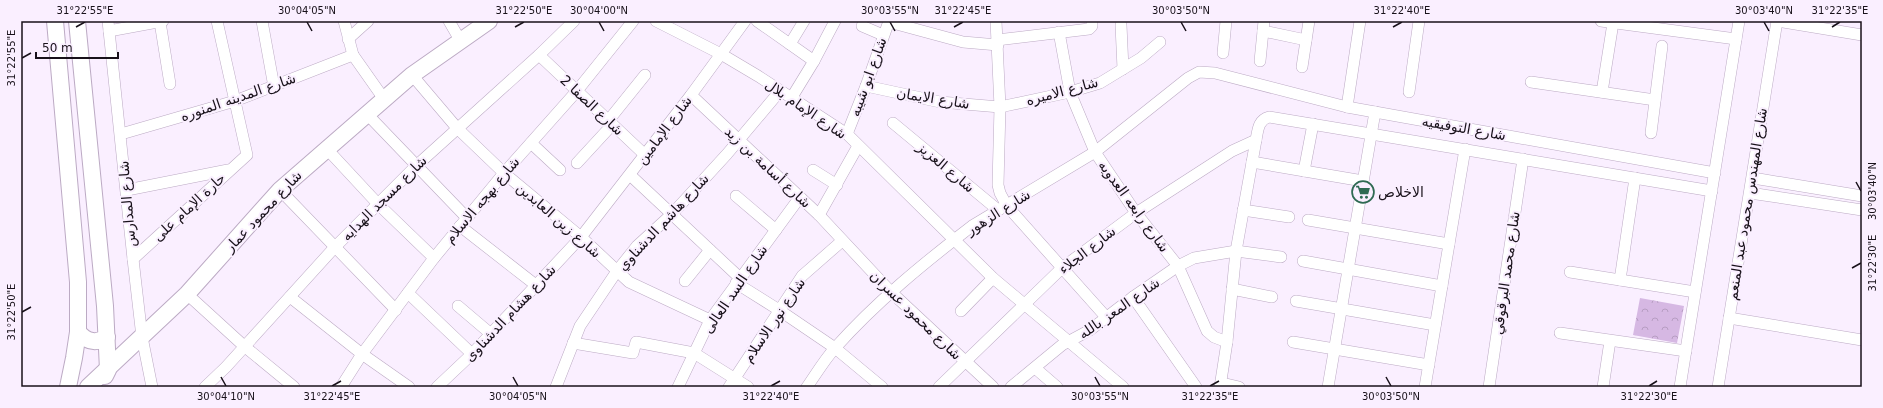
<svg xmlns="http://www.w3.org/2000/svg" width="1883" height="408" font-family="'DejaVu Sans',Vazirmatn,sans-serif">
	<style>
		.park { fill: url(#park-crowns) }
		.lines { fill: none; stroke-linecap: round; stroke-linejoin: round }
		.street-casing { stroke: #bcaac4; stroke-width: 12 }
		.secondary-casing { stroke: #bcaac4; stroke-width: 18 }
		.street { stroke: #fff; stroke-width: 11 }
		.secondary { stroke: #fff; stroke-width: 16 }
		.ticks { fill: none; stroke: #18111a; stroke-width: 1.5 }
		.labels { text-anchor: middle; stroke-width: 4; stroke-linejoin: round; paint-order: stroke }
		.street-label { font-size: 14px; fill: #18111a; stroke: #faefff }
		.poi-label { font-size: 14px; fill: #18111a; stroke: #faefff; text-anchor: start }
		.neatline { fill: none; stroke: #18111a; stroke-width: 1.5 }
		.ticks-label { font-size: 10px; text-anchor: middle; fill: #18111a }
	</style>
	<defs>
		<pattern id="park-crowns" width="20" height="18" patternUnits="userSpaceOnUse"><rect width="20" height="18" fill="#d6b8e3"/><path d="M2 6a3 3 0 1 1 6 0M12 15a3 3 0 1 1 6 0" fill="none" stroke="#b79dc2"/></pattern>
	</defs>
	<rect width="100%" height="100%" fill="#faefff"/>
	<polygon class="park" points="1640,298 1684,306 1677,343 1633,335"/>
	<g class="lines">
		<g class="street-casing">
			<g id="street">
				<polyline points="108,21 133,259 142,337 152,387"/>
				<polyline points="262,21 274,87"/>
				<polyline points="344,21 353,55 384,99"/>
				<polyline points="449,21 460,40"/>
				<polyline points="656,21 721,54 758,76 847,134 993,278 1123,387"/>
				<polyline points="757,21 814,61"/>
				<polyline points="996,21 1000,107 998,185 1000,193 1007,206 1106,317"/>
				<polyline points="1601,21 1736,39"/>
				<polyline points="1777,21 1862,35"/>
				<polyline points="160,22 170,84"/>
				<polyline points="889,22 963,42 998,45"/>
				<polyline points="1121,25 1123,69"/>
				<polyline points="862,26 883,35"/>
				<polyline points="109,31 163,21"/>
				<polyline points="1263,31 1306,40"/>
				<polyline points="1059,32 1070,92 1095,152 1136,213 1178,266 1207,331 1214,337 1227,342"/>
				<polyline points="348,39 368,21"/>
				<polyline points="997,40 1089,29 1092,26 1092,21"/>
				<polyline points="790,44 804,21"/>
				<polyline points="1223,53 1226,21"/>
				<polyline points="539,55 645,155"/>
				<polyline points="1260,61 1264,21"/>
				<polyline points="1302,67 1309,21"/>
				<polyline points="412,75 457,128 504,173 581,237 629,282 710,320"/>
				<polyline points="1531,82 1655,100"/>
				<polyline points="866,86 940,102 1000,107 1070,92 1100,83 1141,58 1160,42"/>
				<polyline points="1409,92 1419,21"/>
				<polyline points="1602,92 1613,23"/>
				<polyline points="691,95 819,215 891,292 993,387"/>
				<polyline points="792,97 814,61 835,21"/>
				<polyline points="1347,107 1360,21"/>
				<polyline points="367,114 467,218"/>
				<polyline points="608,121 645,75"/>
				<polyline points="893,123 998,210"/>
				<polyline points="1651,133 1662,46"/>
				<polyline points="121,134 235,101 353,55"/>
				<polyline points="847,134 866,86 889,21"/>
				<polyline points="531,143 560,170"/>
				<polyline points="326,148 378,204 434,258"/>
				<polyline points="1252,162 1363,181"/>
				<polyline points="577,163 612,125"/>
				<polyline points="813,170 837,185"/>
				<polyline points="1304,171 1313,124"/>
				<polyline points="630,175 740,278"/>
				<polyline points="1753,178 1862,196"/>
				<polyline points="127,190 228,170"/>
				<polyline points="280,190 396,310"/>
				<polyline points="1750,193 1862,210"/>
				<polyline points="736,196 776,230"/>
				<polyline points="1243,210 1289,217"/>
				<polyline points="819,215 858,146"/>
				<polyline points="1308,220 1449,244"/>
				<polyline points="460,226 537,286"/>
				<polyline points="133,259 247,155 217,21"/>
				<polyline points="1303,261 1442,286"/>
				<polyline points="1570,272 1695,292"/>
				<polyline points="1620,280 1635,178"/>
				<polyline points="685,281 710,250"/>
				<polyline points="736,283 779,310 835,348 882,387"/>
				<polyline points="1232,289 1272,297"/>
				<polyline points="408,293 472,354"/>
				<polyline points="187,294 244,346 294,387"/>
				<polyline points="290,297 362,354 409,387"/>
				<polyline points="1133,297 1196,387"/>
				<polyline points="1296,301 1435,325"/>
				<polyline points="458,306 491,334"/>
				<polyline points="961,311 993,278"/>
				<polyline points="1729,318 1862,340"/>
				<polyline points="1560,333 1686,351"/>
				<polyline points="1293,342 1429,365"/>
				<polyline points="573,343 633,353 636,342 694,353 748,387"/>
				<polyline points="1035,368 1057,387"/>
				<polyline points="1222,383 1239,387"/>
				<polyline points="205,387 226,367 334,248 416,166 539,55 574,21"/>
				<polyline points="341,387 362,354 434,258 504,173 576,92 633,21"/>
				<polyline points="437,387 472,354 581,237 691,95 745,21"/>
				<polyline points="556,387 580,326 617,271 637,246 672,214 727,154 780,91"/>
				<polyline points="678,387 710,320 800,197"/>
				<polyline points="729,387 802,276 842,241"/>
				<path d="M807,387c9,-13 18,-28 28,-39 41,-46 89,-85 137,-122l123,-74 93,-74 11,-6 16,1 132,34 368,66"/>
				<polyline points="939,387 1062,268 1136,213 1232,151 1256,140"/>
				<polyline points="1011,387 1062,345 1090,330 1133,297 1178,266 1194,258 1236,251 1281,257"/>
				<path d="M1220,387l7,-45 9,-91 20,-111c2,-10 2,-20 13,-23l443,74"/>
				<polyline points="1328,387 1375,112"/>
				<polyline points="1425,387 1465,149"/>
				<polyline points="1489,387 1523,159"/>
				<polyline points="1603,387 1610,341"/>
				<polyline points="1680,387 1739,21"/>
				<polyline points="1718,387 1777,21"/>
			</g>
		</g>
		<g class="secondary-casing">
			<g id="secondary">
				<polyline points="55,21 78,282 78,332 74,358 68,387"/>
				<polyline points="77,21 105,306 108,370 105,376"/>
				<path d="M78,332c9,10 18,12 29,5"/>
				<polyline points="88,387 187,294 280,190 412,75 489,21"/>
			</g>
		</g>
		<use href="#street" class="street"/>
		<use href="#secondary" class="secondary"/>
	</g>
	<path class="ticks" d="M307,22l5,9M599,22l5,9M890,22l5,9M1181,22l5,9M1764,22l5,9M76,27l9,-5M515,27l9,-5M954,27l9,-5M1393,27l9,-5M1832,27l8,-5M22,58l9,-5M1856,182l5,9M1852,268l9,-5M22,312l9,-5M221,377l5,9M513,377l5,9M1095,377l5,9M1386,377l5,9M332,386l9,-5M771,386l9,-5M1210,386l9,-5M1649,386l8,-5"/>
	<defs>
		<g id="supermarket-ring" transform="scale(1.15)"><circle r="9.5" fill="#faefff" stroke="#2f6a53" stroke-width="1.5"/><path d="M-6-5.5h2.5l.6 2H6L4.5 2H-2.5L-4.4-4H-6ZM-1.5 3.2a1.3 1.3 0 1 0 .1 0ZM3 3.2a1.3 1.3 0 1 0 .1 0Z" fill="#2f6a53"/></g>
	</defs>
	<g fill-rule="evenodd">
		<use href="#supermarket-ring" x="1363" y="192"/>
	</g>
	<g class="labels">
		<g class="street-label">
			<text transform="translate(868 77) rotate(-70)" y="5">شارع ابو شيبه</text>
			<text transform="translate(1062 91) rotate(-15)" y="5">شارع الاميره</text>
			<text transform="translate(238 97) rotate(-19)" y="5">شارع المدينه المنوره</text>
			<text transform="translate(933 98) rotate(9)" y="5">شارع الايمان</text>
			<text transform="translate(592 105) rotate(43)" y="5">شارع الصفا 2</text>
			<text transform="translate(806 109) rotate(34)" y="5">شارع الإمام بلال</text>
			<text transform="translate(1464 128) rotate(10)" y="5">شارع التوفيقيه</text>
			<text transform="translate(664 130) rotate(-53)" y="5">شارع الإمامين</text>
			<text transform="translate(768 167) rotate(43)" y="5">شارع أسامة بن زيد</text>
			<text transform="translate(946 167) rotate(40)" y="5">شارع العزيز</text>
			<text transform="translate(384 198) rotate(-45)" y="5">شارع مسجد الهدايه</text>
			<text transform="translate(482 200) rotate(-50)" y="5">شارع بهجه الاسلام</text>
			<text transform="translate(127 204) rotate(-95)" y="5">شارع المدارس</text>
			<text transform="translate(1747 204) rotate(-81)" y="5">شارع المهندس محمود عبد المنعم</text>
			<text transform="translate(1134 206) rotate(54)" y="5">شارع رابعه العدويه</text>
			<text transform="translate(189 207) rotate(-43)" y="5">حارة الإمام على</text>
			<text transform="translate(263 211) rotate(-47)" y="5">شارع محمود عمار</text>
			<text transform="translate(998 212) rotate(-32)" y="5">شارع الزهور</text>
			<text transform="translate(559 220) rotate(41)" y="5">شارع زين العابدين</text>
			<text transform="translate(663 222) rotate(-47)" y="5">شارع هاشم الدشناوي</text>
			<text transform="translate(1087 250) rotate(-38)" y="5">شارع الجلاء</text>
			<text transform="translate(1506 273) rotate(-82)" y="5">شارع محمد البرقوقي</text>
			<text transform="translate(735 289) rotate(-56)" y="5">شارع السد العالى</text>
			<text transform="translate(1119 308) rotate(-35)" y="5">شارع المعز بالله</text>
			<text transform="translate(510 313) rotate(-47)" y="5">شارع هشام الدشناوى</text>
			<text transform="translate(916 315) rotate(44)" y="5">شارع محمود عسران</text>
			<text transform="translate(774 320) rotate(-56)" y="5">شارع نور الاسلام</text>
		</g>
		<g class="poi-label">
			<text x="1378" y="197">الاخلاص</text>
		</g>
	</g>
	<rect width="1883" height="408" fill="none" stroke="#faefff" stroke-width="44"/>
	<path d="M36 52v6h82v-6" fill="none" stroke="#18111a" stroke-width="2"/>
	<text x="42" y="52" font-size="12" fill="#18111a" stroke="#faefff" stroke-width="3" paint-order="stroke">50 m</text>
	<rect x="22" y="22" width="1839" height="364" class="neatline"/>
	<g class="ticks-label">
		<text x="85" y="14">31°22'55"E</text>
		<text x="307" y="14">30°04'05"N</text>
		<text x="524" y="14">31°22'50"E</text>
		<text x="599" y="14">30°04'00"N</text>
		<text x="890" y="14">30°03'55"N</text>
		<text x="963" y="14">31°22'45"E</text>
		<text x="1181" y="14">30°03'50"N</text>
		<text x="1402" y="14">31°22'40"E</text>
		<text x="1764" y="14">30°03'40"N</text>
		<text x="1840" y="14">31°22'35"E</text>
		<text transform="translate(11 58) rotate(-90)" y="4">31°22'55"E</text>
		<text transform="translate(1872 191) rotate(-90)" y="4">30°03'40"N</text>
		<text transform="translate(1872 263) rotate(-90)" y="4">31°22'30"E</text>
		<text transform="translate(11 312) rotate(-90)" y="4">31°22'50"E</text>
		<text x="226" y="400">30°04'10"N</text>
		<text x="332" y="400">31°22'45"E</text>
		<text x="518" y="400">30°04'05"N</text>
		<text x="771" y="400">31°22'40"E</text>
		<text x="1100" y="400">30°03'55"N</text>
		<text x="1210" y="400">31°22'35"E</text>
		<text x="1391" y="400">30°03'50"N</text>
		<text x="1649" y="400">31°22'30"E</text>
	</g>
</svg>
